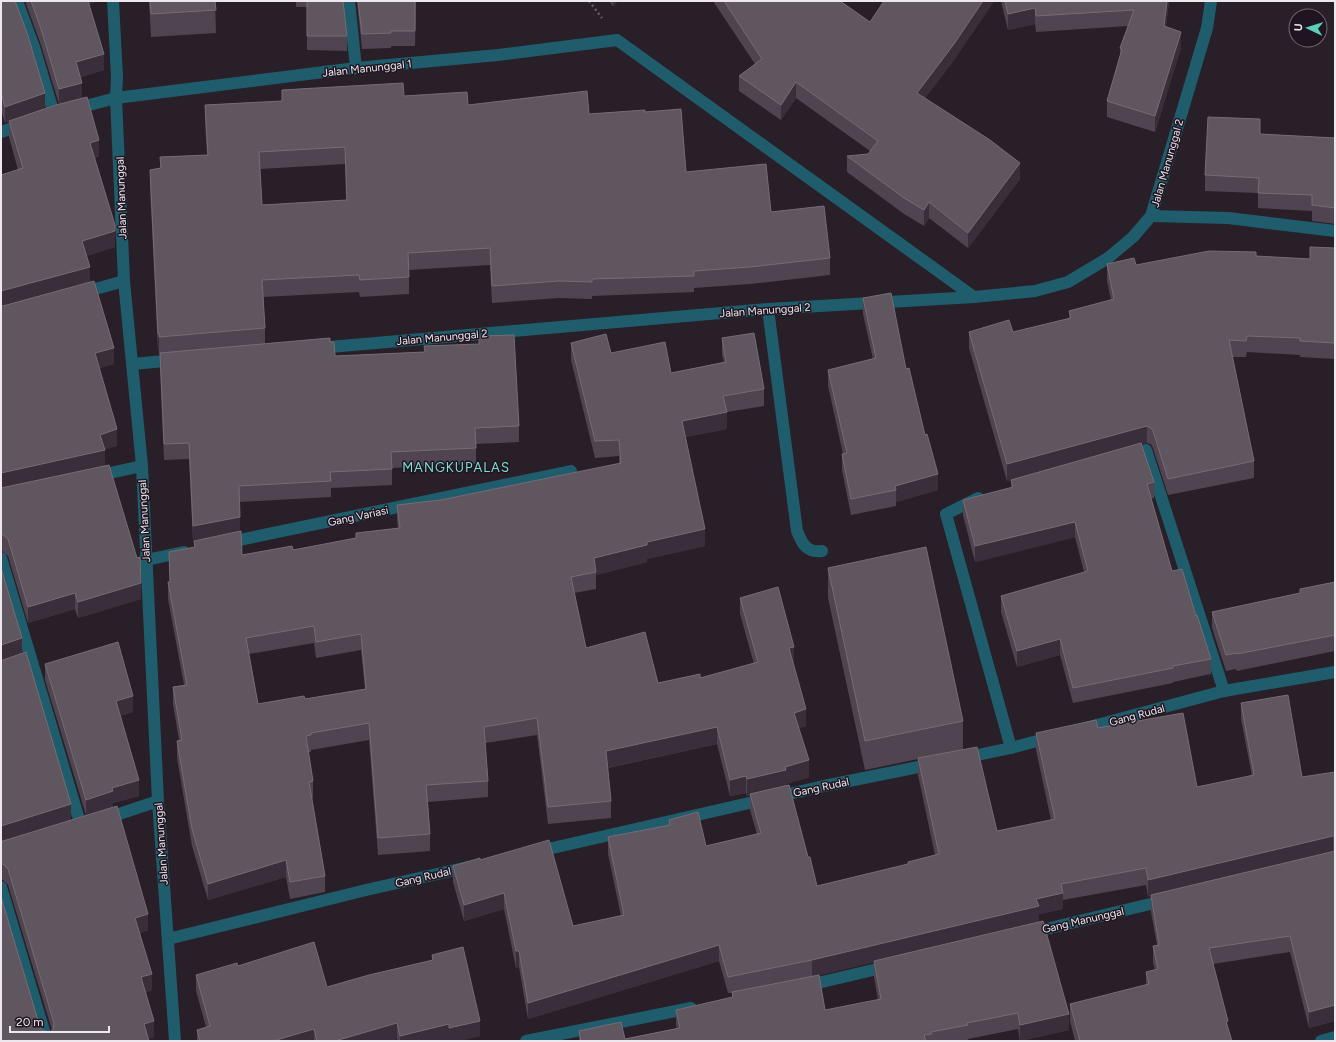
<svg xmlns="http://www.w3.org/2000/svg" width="1336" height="1042" font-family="Figtree,sans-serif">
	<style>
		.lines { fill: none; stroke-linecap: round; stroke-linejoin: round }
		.path { stroke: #6a616a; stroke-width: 2.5; stroke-dasharray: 2 3; stroke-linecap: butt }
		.minor { stroke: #1f5d6c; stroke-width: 12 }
		.wall { fill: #4f444f; fill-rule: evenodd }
		.shaded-wall { fill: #392e39 }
		.building { fill: #605660; stroke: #766c76; fill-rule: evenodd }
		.labels { text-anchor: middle; stroke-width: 3; stroke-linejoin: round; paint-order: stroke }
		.street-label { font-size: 11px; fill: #eee7ee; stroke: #1f1520 }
		.quarter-label { font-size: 13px; letter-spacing: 1px; fill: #7ce1ce; stroke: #1f1520 }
	</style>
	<rect width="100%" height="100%" fill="#291f29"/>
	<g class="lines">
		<polyline class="path" points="589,1 602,18"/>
		<g class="minor">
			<polyline points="17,1 34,47 54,114"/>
			<polyline points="113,1 117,77 116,98 124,281 142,466 158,801 175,1041"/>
			<polyline points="349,1 356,68"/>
			<polyline points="74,109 116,98 356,68 498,55 617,40 974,297"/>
			<polyline points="1,132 24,124"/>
			<polyline points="1151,216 1228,218 1335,231"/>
			<polyline points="81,293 124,281"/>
			<path d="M768,309l29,222c5,12 9,22 25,20"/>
			<polyline points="318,348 768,309 974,297 1035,291 1068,282 1108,258 1133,237 1151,216 1207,28 1211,1"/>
			<polyline points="132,364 176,360"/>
			<polyline points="1128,455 1146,450 1224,691"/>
			<polyline points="96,476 142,466"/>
			<polyline points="978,498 946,514 1011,748"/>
			<polyline points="225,543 571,471"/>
			<polyline points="1,558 81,826"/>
			<polyline points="146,560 184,552"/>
			<polyline points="1082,729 1224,691 1335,672"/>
			<polyline points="963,758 1011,748 1052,737"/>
			<polyline points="104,819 158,801"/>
			<polyline points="535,852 824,786 933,764"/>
			<polyline points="1,887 47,1041"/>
			<polyline points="1029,933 1167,900"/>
			<polyline points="168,939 366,890 468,867"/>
			<polyline points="805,986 890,966"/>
			<polyline points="526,1041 691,1008"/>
			<polyline points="1321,1041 1335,1037"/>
		</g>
	</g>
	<g class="wall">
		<polygon points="1,1 45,109 59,104 41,45 25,1 95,1 95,2 89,4 104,70 81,77 82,98 99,156 95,158 115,247 86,256 90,282 114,364 99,368 117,446 104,449 105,466 141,599 78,618 75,609 28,623 8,556 2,551 1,551 1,175 18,170 9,137 9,121 5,123 2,113 1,113"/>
		<polygon points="149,1 215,1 216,33 151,37"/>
		<polygon points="296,1 343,1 347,36 347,51 307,50 307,7 296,7"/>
		<polygon points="357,1 416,1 415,46 391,46 391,48 362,49"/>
		<polygon points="609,1 618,1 613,6"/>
		<polygon points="713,1 840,1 870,22 884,1 994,1 954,60 925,98 1020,179 968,248 929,218 924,226 904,214 847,172 847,156 868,154 870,151 796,98 781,120 739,91 739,76 755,64"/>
		<polygon points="1001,1 1169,1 1166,26 1181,48 1155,132 1107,117 1107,101 1120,56 1120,48 1128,26 1036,32 1035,24 1008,30"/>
		<path d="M282,90l122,6 64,9 121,9 56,-2 41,60 85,40 59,46v17l-80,9 -56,4v4l-102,4v3l-33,-1 -67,5 -2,-38 -81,5v24l-49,3 -1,-5 -96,5 2,31v16l65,-2 5,14 89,-4 55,-8v-8l40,90v16l-43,2v20l-84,4v17l-61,3v9l-92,5 1,29 2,24 51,-5 63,-12v-5l42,-5 -1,-6v-17l44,-5 178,-36v-8l-24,2 -24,-98v-17l40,10 60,20 53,-11 -2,-7v-17l42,51v17l-37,6v17l-42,8 20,109 -58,13v3l-51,13v14l-22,4 12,55 72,35 42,-5 54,-14 -14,-50v-16l54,66h-1l13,62 -7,2 10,49 -23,7v2l31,100 91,-22v-2l27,-7 -17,-80v-16l-53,11 -37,-172v-30l135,153v29l34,81 54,-11 -15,-70v-17l62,-5 99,59 55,-11 -11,-57v-16l61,74 33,-5v249l-26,7 -19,-76 -77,12 15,62 4,15h-157l-5,-20v-17l76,-19v-13l9,-2 -2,-7v-17l4,-1 -6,-33v-16l-3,1 -2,-12 -83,15v9l-24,5v8l30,108 -49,11 -2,-12 -50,10v2h-389v-10l46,8 52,-11 -1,-2v-16l56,-13v-4h-4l-9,-32 -191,58 -9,-52 -3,1 -12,-59 -40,12 -11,-39v-16l27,-6 93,66 48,-10 -13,-62v-17l61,-12v-5l37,26 51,-12 -7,-24v-15l-3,1 -1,-3 -16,3 -13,-52 -109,24 3,33v17l-63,6 -11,-89 -52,8 3,38v16l-60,5 2,32v17l-52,4 -9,-115 -58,10v2h-3l5,29v17h-1l13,78v16l-35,7 -4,-22 -78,23 -16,-54 -15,-88v-17l2,-1 -6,-36v-17l11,-2 -16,-86v-17h2l-1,-30 25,-5v-5h-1l-4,-83 -25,1 -4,-91v-15h-1v-4l-1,1 -8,-164v-17l10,-2v-11l47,-2 -2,-33v-17l77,-4zM345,164l1,36 -84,5 -2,-36zM314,643l2,15 45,-8 4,39 -60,10 -47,5 -9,-50zM874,962v15l4,23 -53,10 -6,-35z"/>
		<polygon points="1260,134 1335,138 1335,224 1312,221 1312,211 1258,208 1258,193 1205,191 1205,175"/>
		<polygon points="1335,248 1334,359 1300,357 1300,355 1247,352 1246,357 1232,357 1254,461 1254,478 1168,495 1153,448 1151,444 1147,443 1141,444 1154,482 1154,498 1151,499 1172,571 1196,616 1211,659 1211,674 1173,682 1173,683 1073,703 1060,655 1017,667 1001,612 1001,596 1084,572 1075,537 975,562 963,515 963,500 1011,488 1011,480 1007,481 969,348 969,332 1013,332 1069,318 1069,311 1111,300 1107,281 1107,264 1136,265 1256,256 1310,259"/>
		<polygon points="863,298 906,369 938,490 896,502 896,506 851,515 842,470 842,454 843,454 828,386 828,370 873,359 863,314"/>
		<polygon points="1,568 22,654 71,820 86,815 45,680 45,664 133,712 120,716 139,796 113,803 113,807 148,930 140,933 152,990 146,992 154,1037 148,1039 1,1041 40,1027 42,1030 49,1032 52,1030 8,885 3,880 1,880"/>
		<polygon points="1335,582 1335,651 1237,671 1236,669 1226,671 1212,628 1212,612 1300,594 1300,589"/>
		<polygon points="432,955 480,1036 459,1041 449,1041 449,1040 444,1041 398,1041 397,1039 389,1041 197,1041 197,1030 206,1027 196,991 196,975 238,966 327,987 432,960"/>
	</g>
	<g class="shaded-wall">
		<polygon points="85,1 95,1 95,2 85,5"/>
		<polygon points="613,1 618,1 613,6"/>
		<polygon points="983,1 994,1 954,60 917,109 917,93"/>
		<polygon points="1167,1 1169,1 1164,41 1164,26"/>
		<polygon points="1035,8 1035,24 1008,30 1008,14"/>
		<polygon points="1181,32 1181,48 1155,132 1155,116"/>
		<polygon points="104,54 104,70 76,78 76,62"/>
		<polygon points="796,82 796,98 781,120 781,105"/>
		<polygon points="82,83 82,99 59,105 59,89"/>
		<polygon points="45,93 45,109 5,123 5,107"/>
		<polygon points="2,96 2,113 1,113 1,97"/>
		<polygon points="99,140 99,156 90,159 90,143"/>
		<polygon points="1020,163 1020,179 968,248 968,233"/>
		<polygon points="929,202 929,218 924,226 924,210"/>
		<polygon points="115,231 115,247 82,257 82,241"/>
		<polygon points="90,267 90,283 1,307 1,291"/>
		<polygon points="1335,324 1335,340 1334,359 1334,343"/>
		<polygon points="159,333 159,350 158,351 158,334"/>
		<polygon points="114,348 114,364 95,370 95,353"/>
		<polygon points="727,412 727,429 682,438 682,421"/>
		<polygon points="1147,426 1147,443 1007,481 1007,464"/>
		<polygon points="117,429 117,446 100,451 100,435"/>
		<polygon points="105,450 105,467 1,489 1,473"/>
		<polygon points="938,474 938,490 896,502 896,490 895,486"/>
		<polygon points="240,517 240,533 193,542 193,526"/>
		<polygon points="1075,522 1075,537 975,562 975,546"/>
		<polygon points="705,529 705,546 647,559 647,562 596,575 594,558 647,542"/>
		<polygon points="141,583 141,599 78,618 78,602"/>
		<polygon points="75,593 75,609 28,623 28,607"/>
		<polygon points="22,638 22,654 1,661 1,645"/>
		<polygon points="1060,639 1060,655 1017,667 1017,651"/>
		<polygon points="794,647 794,664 789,665 789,648"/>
		<polygon points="133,696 133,712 116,717 116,701"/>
		<polygon points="806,709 806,726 794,729 794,713"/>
		<polygon points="717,727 717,744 606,768 606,751"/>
		<polygon points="809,760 809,777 786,784 786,787 747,796 747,779"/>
		<polygon points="746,776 746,793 730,796 730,780"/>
		<polygon points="139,780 139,796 113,803 113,807 86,816 86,800 112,788"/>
		<polygon points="71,804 71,820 1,842 1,826"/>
		<polygon points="1333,836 1333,853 1148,897 1148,880"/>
		<polygon points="286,860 286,877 208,900 208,884"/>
		<polygon points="504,893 504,909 464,921 464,905"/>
		<polygon points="1063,893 1063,909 1039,914 1039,923 812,977 812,960 1036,899"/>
		<polygon points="148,914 148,930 135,934 135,918"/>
		<polygon points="719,945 719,961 528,1019 528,1003"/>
		<polygon points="516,951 519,951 519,967 516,968"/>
		<polygon points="152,974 152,990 141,993 141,977"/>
		<polygon points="1335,1005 1335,1021 1309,1028 1309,1012"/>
		<polygon points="1069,1014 1069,1030 1020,1041 1020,1025"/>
		<polygon points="154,1021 154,1037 144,1040 144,1024"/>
		<polygon points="480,1021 480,1036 459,1041 449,1041 449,1028"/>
		<polygon points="397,1023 397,1039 389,1041 335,1041"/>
		<polygon points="449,1024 449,1040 444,1041 400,1041 400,1036"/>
		<polygon points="314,1029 314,1041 273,1041"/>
	</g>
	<g class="building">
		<polygon points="1,1 15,1 27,33 45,93 5,107 2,96 1,97"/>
		<polygon points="31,1 88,1 104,54 76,62 82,83 59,89 41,29"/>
		<polygon points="150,1 215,1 216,10 151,14"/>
		<polygon points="307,1 343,1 347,36 307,36"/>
		<polygon points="358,1 415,1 415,31 391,31 391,33 362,34"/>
		<polygon points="724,1 840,1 870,22 884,1 983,1 954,44 917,93 990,140 1020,163 968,233 929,202 924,210 904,198 847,156 868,154 878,141 796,82 781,105 739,76 762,59"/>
		<polygon points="1005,1 1167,1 1164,26 1181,32 1155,116 1107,101 1122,49 1120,48 1134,10 1036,16 1035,8 1008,14"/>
		<path d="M403,83l1,13 63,-4 1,13 119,-14 2,23 56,-4v2l36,-3 5,63 80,-8 5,48 53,-6 6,52 -80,9 -56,4v5l-102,3v3l-33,-1 -67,5 -2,-38 -82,5 1,24 -49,3 -1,-5 -97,5 3,48 -106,9v-4l-1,1 -8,-164 11,-2 -1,-11 48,-2 -3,-50 77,-4v-11zM345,147l2,53 -85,5 -3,-53z"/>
		<polygon points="87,97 99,140 90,143 115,225 115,231 82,241 90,267 1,291 1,175 23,168 9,121 56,105"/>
		<polygon points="1208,117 1260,119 1260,134 1335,138 1335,208 1312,205 1312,195 1258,193 1259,178 1205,175"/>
		<polygon points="1310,247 1335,248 1335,324 1334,343 1300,341 1300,338 1247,336 1246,341 1229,340 1254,461 1168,479 1153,431 1151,428 1147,426 1007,464 969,332 1009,320 1013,332 1071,318 1069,311 1114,299 1107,264 1134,258 1136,265 1209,251 1256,252 1256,256 1310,259"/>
		<polygon points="94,281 114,348 95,353 117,429 100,435 105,450 1,473 1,306 3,306"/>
		<polygon points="891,293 906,369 909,368 925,435 927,434 938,474 895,486 896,490 851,499 842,454 847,453 828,370 876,358 863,298"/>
		<path d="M754,333l10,56 -41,7 4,16 -45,9 23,108 -58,13v3l-53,13 2,14 -25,5 15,71 59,-16 13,51 42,-9v4l58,-16 -18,-64 38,-11 16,60 -5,1 17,61 -12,4 15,47 -24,7 1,3 -39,9 -1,-3 -16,4 -13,-53 -111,24 5,50 -63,6 -11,-89 -53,9 4,54 -62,4 4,49 -52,4 -9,-115 -58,10v2l-5,1 7,45 -4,1 16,94 -35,6 -4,-22 -78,24 -16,-55 -15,-88 5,-1 -9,-53 14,-2 -19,-103h2l-1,-30 26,-5 -1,-6 47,-10 1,24 50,-9 1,4 63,-12v-5l44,-5 -3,-23 44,-5 180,-37 -2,-23 -24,1 -24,-98 35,-9 5,19 54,-11 6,31 55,-11 -4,-24zM314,626l2,16 45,-8 5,55 -61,10 -1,-3 -46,8 -12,-66z"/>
		<polygon points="514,335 519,426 475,428 476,448 391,452 392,469 330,472 331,481 239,486 240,517 193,526 189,443 164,444 160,353 330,338 330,342 334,342 335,356 425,352 424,346 479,344 479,336"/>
		<polygon points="1141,443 1154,482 1147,484 1172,571 1182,569 1196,616 1197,615 1211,659 1173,666 1173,668 1073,688 1060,639 1017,651 1001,596 1088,571 1075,522 975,546 963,500 1013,487 1011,480"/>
		<polygon points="109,465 137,558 140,557 141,583 78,602 75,593 28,607 8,539 2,534 1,535 1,488"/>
		<polygon points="926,547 963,721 865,741 828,568"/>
		<polygon points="1,568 22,638 1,645"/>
		<polygon points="1335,582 1335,635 1237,654 1236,653 1226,655 1212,612 1300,593 1300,589"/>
		<polygon points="118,642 133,696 116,701 139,780 112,788 113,791 86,800 45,664"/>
		<polygon points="26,652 71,804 1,826 1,660 3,660"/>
		<polygon points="1288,695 1302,777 1335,772 1335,836 1333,836 1148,880 1146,868 1061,884 1063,893 1036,899 1039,906 812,960 728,977 719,945 528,1003 519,951 516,951 504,893 464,905 453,866 480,858 480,860 549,840 573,926 624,915 608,837 670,825 669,820 698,812 706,846 761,833 750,794 789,785 808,857 810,857 817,886 908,864 908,862 939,854 918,758 977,747 997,831 1055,819 1036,733 1096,720 1098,728 1183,713 1197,787 1254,775 1241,703"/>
		<polygon points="117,806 148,914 135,918 152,974 141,977 154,1021 144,1024 149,1041 1,1041 1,897 40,1027 42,1030 49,1032 53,1030 54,1023 8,869 3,864 1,864 1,841 3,841"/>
		<polygon points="1335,851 1335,1005 1309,1012 1290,936 1209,948 1228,1021 1226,1022 1232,1041 1080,1041 1070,1004 1149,984 1146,972 1158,969 1153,946 1159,945 1151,895"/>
		<polygon points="1043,921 1069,1014 1020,1025 1018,1013 967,1023 968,1025 931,1032 932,1034 924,1035 926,1041 581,1041 579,1031 621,1022 625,1039 680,1028 676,1010 733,997 732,992 819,975 825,1010 881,999 874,961"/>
		<polygon points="314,942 327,987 369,975 433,960 432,955 463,947 480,1021 449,1028 449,1024 400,1036 397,1023 335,1041 317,1041 314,1029 273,1041 200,1041 197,1030 210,1026 196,975 237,963 238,966"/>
	</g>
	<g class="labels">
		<g class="street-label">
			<text transform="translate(367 68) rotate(-6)" y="4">Jalan Manunggal 1</text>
			<text transform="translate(1167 163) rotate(-74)" y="4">Jalan Manunggal 2</text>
			<text transform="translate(121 198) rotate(-92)" y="4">Jalan Manunggal</text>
			<text transform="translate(765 310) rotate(-4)" y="4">Jalan Manunggal 2</text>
			<text transform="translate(442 337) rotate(-5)" y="4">Jalan Manunggal 2</text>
			<text transform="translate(358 516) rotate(-12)" y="4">Gang Variasi</text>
			<text transform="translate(144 521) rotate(-93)" y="4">Jalan Manunggal</text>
			<text transform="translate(1137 715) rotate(-15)" y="4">Gang Rudal</text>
			<text transform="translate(821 787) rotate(-12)" y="4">Gang Rudal</text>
			<text transform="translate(161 844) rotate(-94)" y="4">Jalan Manunggal</text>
			<text transform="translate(423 877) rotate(-13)" y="4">Gang Rudal</text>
			<text transform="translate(1083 920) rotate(-13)" y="4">Gang Manunggal</text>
		</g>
		<g class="quarter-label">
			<text x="456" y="472">MANGKUPALAS</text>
		</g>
	</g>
	<rect width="1336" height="1042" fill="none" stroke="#eee7ee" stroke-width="4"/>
	<g transform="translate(1308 28) rotate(274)"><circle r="19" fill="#1f1520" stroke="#726972"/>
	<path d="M0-3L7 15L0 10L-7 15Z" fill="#5cceba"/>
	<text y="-6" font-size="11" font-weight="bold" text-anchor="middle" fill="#eee7ee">U</text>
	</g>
	<path d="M10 1026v6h99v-6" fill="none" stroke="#eee7ee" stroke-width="2"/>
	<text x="16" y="1026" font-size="12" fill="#eee7ee" stroke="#1f1520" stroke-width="3" paint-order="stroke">20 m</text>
</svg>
